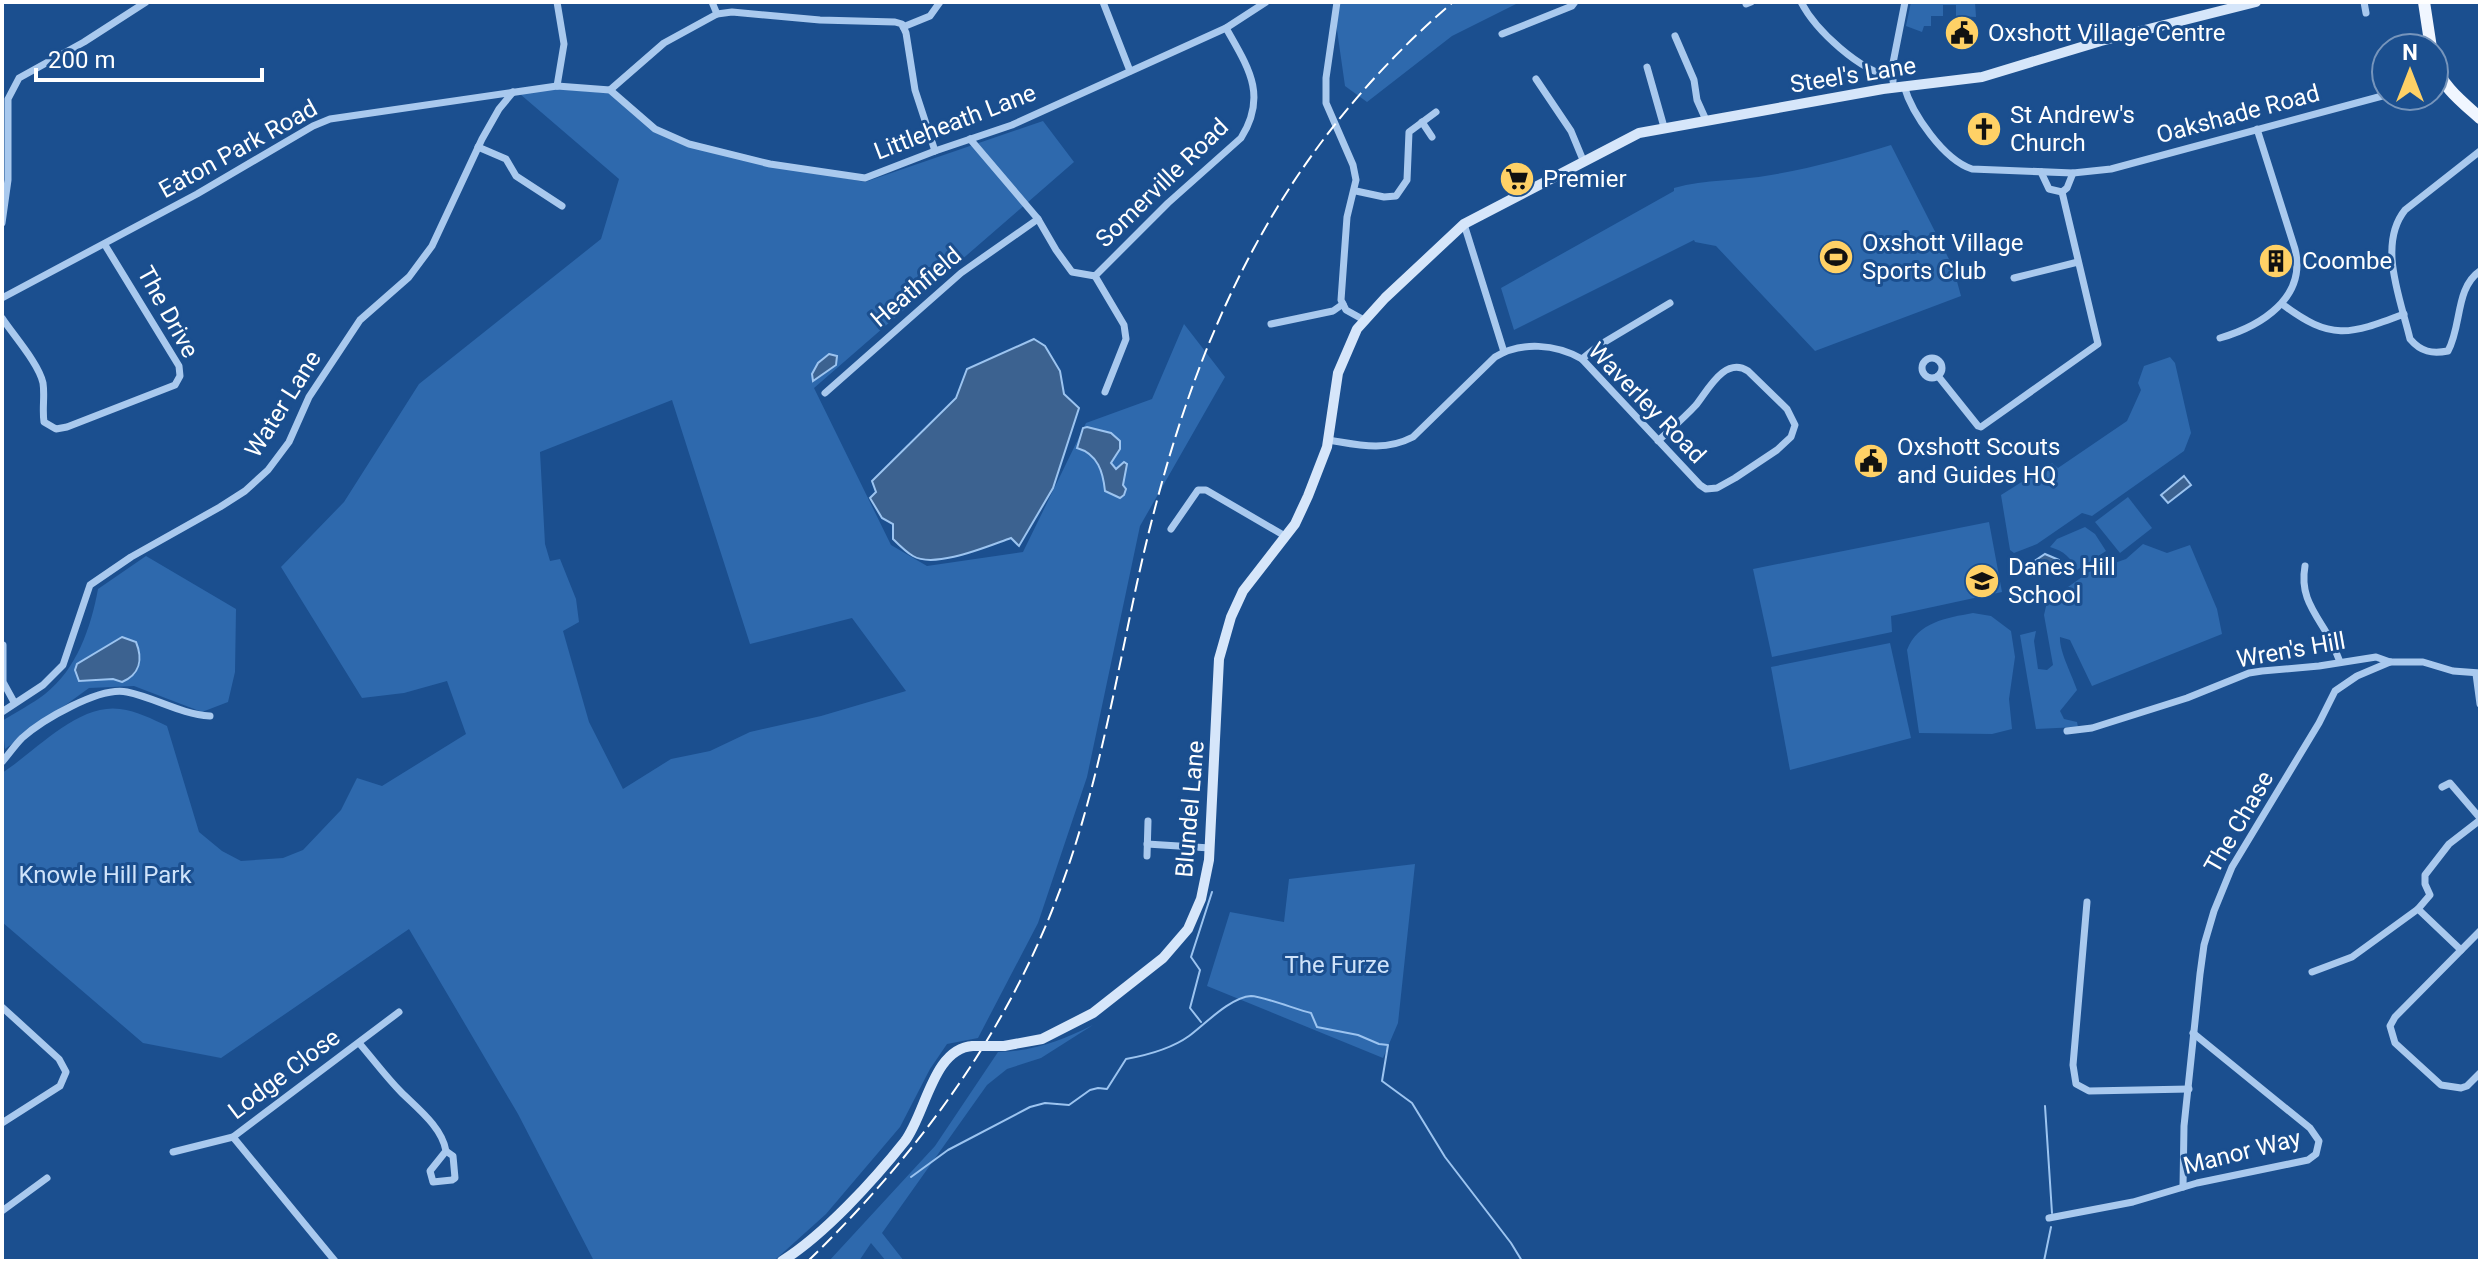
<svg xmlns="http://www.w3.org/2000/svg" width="2482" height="1263" font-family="Roboto,sans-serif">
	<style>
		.green { fill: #2e69ad; fill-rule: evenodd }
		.water { fill: #3c6290; stroke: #9cc4f0; stroke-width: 2 }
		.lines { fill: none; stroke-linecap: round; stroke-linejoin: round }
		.stream { stroke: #9cc4f0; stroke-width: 2 }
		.street { stroke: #a9c9ee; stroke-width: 7 }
		.secondary { stroke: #d6e6fa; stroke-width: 10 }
		.primary { stroke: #f0f6ff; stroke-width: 12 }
		.rail { stroke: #fff; stroke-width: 2; stroke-dasharray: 14 6; stroke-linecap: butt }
		.secondary-bridge { stroke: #d6e6fa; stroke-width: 10 }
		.labels { text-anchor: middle; stroke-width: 6; stroke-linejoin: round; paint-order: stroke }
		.poi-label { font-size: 24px; fill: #fff; stroke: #1b4f8f; text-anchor: start }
		.street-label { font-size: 24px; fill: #fff; stroke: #1b4f8f }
		.park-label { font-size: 24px; fill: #cfe3fa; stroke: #1b4f8f }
	</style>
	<rect width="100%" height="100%" fill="#1b4f8f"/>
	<g class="green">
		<polygon points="1333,2 1520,2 1452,36 1367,102 1345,86"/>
		<polygon points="1911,2 1975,2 1976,17 1956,16 1956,5 1943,5 1943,16 1931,16 1931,26 1924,26 1922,32 1906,26"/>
		<path d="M556,89l54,4 43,38 117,33 95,18 178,-61 31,41 -260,226 77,157 36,21 96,-14 63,-129 66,-24 32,-75 41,53 -85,149 -53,251 -49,146 -60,115 -31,6 -17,25 -30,58 -74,87 -50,45 -182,2 -76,-147 -109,-185 -188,129 -78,-15 -141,-121v-149c33,-21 76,-70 118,-64 17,2 32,10 47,17l32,106 23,19 19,10 42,-3 20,-8 38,-40 16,-32 25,8 84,-52 -19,-53 -43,12 -42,5 -81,-131 63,-65 75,-118 182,-145 18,-60 -99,-85zM672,400l78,244 102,-26 54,73 -85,25 -71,16 -40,19 -39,8 -48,30 -34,-67 -26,-91 16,-9 -3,-23 -16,-40 -10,2 -5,-17 -5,-92z"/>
		<path d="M1891,145l62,122 8,29 -146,55 -99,-105 -21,-4 -1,-2 -180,90 -13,-42 173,-97v-3c32,-9 64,-7 97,-13 41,-7 81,-18 120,-30z"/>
		<polygon points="2170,357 2175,363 2191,433 2184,451 2092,516 2082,513 2037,544 2014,553 2010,550 2001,495 2052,463 2058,468 2127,421 2141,390 2138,383 2144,366"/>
		<polygon points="2128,497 2152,528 2120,553 2095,522"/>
		<polygon points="1989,522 2002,592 1891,616 1892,632 1772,657 1753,569"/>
		<path d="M2085,527l10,7 11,17 -29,19c-6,-12 -13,-19 -27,-23l7,-8z"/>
		<path d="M2143,544l24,9 23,-8 27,64 5,25 -130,52 -22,-46 -10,-3c-1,14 12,38 17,53l-17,21 4,8 13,3 1,5 -42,2 -16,-94 16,-4 -2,10 4,28 9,1 6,-5 -9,-50 3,-13 42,-30 37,-13z"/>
		<path d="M146,556l90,53 -1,63 -7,30 -26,10 -68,-26 -45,2 -84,61 -3,-28c14,-9 30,-17 43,-27 32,-25 46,-67 53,-105z"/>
		<path d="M1973,613l18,3 20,15 4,26 -6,42 3,30 -20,5 -73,-1 -12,-83c11,-28 39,-32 66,-37z"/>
		<polygon points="1890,643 1911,738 1790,770 1771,667"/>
		<polygon points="1415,864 1398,1023 1383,1058 1207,986 1230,912 1284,922 1289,879"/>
		<path d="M1093,1025l-52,33 -34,11 -20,16 -105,148 22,28h-18l-15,-18 -12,18h-30l106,-115 63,-94c36,-1 63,-11 95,-27z"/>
	</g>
	<g class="water">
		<path d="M1034,339l11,7 15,25 4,23 15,14 -26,80 -34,58 -8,-8c-23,8 -76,31 -98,18 -7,-4 -14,-11 -20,-17v-15l-11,-6 -12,-20 6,-6 -4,-11 84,-83 11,-29z"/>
		<polygon points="829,354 837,356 836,365 813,381 812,374 818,363"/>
		<path d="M1087,427l24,6 9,8v8l-9,14 5,6 8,-7 3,2 -4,21 3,4 -2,6 -4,3 -15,-7c-2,-19 -7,-37 -28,-43l6,-20z"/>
		<polygon points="2184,476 2191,485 2168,503 2161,495"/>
		<polygon points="2045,554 2059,560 2059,568 2055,573 2034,572 2033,562"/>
		<path d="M122,637l14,5c7,17 4,32 -14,40l-9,-3 -34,2 -4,-11 2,-6z"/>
	</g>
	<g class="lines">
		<g class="stream">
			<polyline points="1201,1022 1190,1008 1200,970 1191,957 1212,892"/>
			<polyline points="2045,1106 2052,1213"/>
			<path d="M911,1177l37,-27 82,-43 15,-4 24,2 21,-15 8,-2 9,1 19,-30c22,-4 45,-10 63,-23 16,-12 42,-39 62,-40 11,0 47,14 60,17l6,14 41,8 21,9 9,1 -6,36 30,22 33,54 66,86 11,18"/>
			<polyline points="2044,1261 2051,1227"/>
		</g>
		<g class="street">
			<polyline points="557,2 564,44 557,86"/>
			<polyline points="712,2 717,14"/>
			<polyline points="1103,2 1130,71"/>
			<polyline points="1337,2 1326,78 1326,103 1353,165 1356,180 1347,217 1341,300 1346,310 1364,320"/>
			<path d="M1801,2c15,29 59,69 91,75"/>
			<polyline points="2364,2 2366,13"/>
			<polyline points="1746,4 1751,2"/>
			<polyline points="903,27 930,16 940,2"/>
			<polyline points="1502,34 1572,6 1575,2"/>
			<polyline points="1675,36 1694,80 1697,100 1706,120"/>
			<polyline points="1647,67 1664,127"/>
			<polyline points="1536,79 1571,131 1583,160"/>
			<polyline points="1893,81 1893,63 1905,2"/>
			<path d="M1904,86c8,28 40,74 68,83l101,4 38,-4 275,-74"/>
			<polyline points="610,90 664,43 717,14 732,12 820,20 895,22 902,24 906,33 915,90 935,151"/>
			<polyline points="1422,122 1432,137"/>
			<path d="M970,139l68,80 18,31 16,22 23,4 73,-73 73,-65c27,-43 7,-71 -15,-110"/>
			<polyline points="478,147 506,159 516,176 562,206"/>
			<path d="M2480,151l-75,59c-28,35 -4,90 5,129 11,13 22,15 38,12 14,-25 7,-63 32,-80"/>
			<polyline points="2041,172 2049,189 2062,192 2067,188 2073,173"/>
			<polyline points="1356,191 1384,197 1396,196 1407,180 1409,132 1436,112"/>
			<polyline points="2,223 8,180 8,99 19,78 84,42 146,2"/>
			<polyline points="1464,224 1504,352"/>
			<polyline points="1095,276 1124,325 1126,339 1105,392"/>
			<polyline points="2014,278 2078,262"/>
			<polyline points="2,298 197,194 313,126 330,119 557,86 610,90 655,129 689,144 770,164 865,178 935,151 1012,125 1226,28 1266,2"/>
			<path d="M2282,304c49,37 67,31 122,10"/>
			<path d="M2,318c12,18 37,46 41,65 2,13 -1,26 1,39l12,7 11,-2 108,-42 5,-9 -1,-10 -74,-121"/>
			<polyline points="1271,324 1333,311 1343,304"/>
			<path d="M2220,338c41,-12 87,-40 75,-89l-38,-120"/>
			<circle cx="1932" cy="368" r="10"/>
			<polyline points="1582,359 1598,346 1670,303"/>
			<polyline points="1938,376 1978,426 1981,427 2098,344 2062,192"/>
			<polyline points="825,393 961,273 1038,219"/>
			<path d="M1328,440c31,5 56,12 85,-3l82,-80c26,-16 61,-13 87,2l118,126 6,4 11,-1 18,-10 42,-28 14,-13 4,-12 -8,-16 -39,-38c-23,-15 -40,19 -52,34 -12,13 -25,24 -38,36"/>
			<polyline points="1171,529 1198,490 1206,490 1285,536"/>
			<path d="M2305,566c-5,28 7,43 21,66 6,9 10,20 14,30"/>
			<polyline points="3,645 3,682 14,702"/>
			<polyline points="2476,674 2480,704"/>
			<polyline points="2,712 43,685 63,665 90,585 131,557 220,507 245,491 268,470 289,442 309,397 360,320 409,277 432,246 482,139 499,109 513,92"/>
			<polyline points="2067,731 2092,728 2187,698 2249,673 2262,671 2319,666 2376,657 2390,662 2423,662 2453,671 2480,673"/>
			<path d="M2,762c7,-8 13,-17 20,-24 20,-18 78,-52 105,-46 29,6 53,22 83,24"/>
			<polyline points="2442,787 2450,783 2480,818"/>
			<polyline points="1147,844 1210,848"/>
			<polyline points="1147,856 1148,821"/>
			<polyline points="2087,902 2073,1065 2076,1084 2089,1091 2189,1089"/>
			<polyline points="2418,909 2430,895 2425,884 2425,875 2449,844 2480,820"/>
			<polyline points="2480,931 2395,1017 2390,1026 2395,1043 2441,1085 2461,1088 2467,1086 2480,1073"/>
			<polyline points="2312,972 2352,957 2418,909 2461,950"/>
			<polyline points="2,1007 59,1059 66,1072 60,1086 2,1123"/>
			<path d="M359,1043c14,16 27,34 42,49 16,16 41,35 45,59l-16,20 3,11 19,-2 3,-2 -2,-22 -7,-5"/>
			<polyline points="233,1137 335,1261"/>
			<polyline points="173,1152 233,1137 399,1012"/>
			<polyline points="2183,1187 2184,1126 2200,974 2204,945 2214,911 2232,867 2319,723 2335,691 2357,676 2390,662"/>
			<polyline points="2,1211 47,1178"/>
			<polyline points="2049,1218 2133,1202 2197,1183 2308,1160 2316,1154 2319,1141 2310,1128 2193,1033"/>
		</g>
		<g class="secondary">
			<polyline points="1004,1046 1042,1039 1093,1013 1163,958 1188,929 1201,899 1209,860 1219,659 1231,617 1243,591 1295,524 1308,496 1327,447 1338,373 1357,329 1385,298 1464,224 1639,133 1883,89 1982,77 2101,41 2256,2"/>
			<path d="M782,1261c42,-26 92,-81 123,-120 21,-28 28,-93 68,-95"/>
		</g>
		<g class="primary">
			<polyline points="2424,2 2431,48"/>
			<path d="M2434,61c7,25 27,40 46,57"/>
		</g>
		<path class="rail" d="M808,1261c103,-100 189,-214 243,-348 43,-106 62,-219 86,-330 51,-232 132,-423 316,-581"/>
		<polyline class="secondary-bridge" points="973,1046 1004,1046"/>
	</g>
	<defs>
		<g id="civic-disc" transform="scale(1.8)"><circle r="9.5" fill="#ffd166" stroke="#1b4f8f"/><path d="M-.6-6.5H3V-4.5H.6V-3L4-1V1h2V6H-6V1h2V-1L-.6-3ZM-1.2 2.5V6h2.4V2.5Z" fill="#111"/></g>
		<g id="church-disc" transform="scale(1.8)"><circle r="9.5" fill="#ffd166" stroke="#1b4f8f"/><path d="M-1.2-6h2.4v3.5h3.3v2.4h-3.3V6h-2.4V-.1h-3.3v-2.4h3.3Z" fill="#111"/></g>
		<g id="supermarket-disc" transform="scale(1.8)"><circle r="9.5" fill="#ffd166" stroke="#1b4f8f"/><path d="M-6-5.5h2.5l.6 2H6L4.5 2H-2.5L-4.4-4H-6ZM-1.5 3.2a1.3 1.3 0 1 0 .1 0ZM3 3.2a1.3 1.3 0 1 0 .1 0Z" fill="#111"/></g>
		<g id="stadium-disc" transform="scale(1.8)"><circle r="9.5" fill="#ffd166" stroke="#1b4f8f"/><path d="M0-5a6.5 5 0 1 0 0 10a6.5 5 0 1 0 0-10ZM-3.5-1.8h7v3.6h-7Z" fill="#111"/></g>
		<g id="building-disc" transform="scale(1.8)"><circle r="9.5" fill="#ffd166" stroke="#1b4f8f"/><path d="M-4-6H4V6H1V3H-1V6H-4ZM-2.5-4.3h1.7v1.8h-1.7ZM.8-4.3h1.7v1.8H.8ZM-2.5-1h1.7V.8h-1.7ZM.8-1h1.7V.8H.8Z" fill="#111"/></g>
		<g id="school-disc" transform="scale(1.8)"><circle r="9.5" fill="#ffd166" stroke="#1b4f8f"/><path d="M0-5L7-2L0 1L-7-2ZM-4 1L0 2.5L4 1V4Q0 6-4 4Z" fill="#111"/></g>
	</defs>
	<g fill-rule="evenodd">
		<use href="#civic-disc" x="1962" y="33"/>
		<use href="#church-disc" x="1984" y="129"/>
		<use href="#supermarket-disc" x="1517" y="179"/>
		<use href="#stadium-disc" x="1836" y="257"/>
		<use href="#building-disc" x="2276" y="261"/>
		<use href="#civic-disc" x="1871" y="461"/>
		<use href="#school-disc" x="1982" y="581"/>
	</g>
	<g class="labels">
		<g class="poi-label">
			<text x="1988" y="41">Oxshott Village Centre</text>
			<text x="2010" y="123">St Andrew's<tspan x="2010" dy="28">Church</tspan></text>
			<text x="1543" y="187">Premier</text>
			<text x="1862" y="251">Oxshott Village<tspan x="1862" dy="28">Sports Club</tspan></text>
			<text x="2302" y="269">Coombe</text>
			<text x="1897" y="455">Oxshott Scouts<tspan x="1897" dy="28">and Guides HQ</tspan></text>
			<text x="2008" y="575">Danes Hill<tspan x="2008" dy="28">School</tspan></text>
		</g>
		<g class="street-label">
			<text transform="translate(1853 75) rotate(-9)" y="8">Steel's Lane</text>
			<text transform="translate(2238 114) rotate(-15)" y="8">Oakshade Road</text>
			<text transform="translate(955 122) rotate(-21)" y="8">Littleheath Lane</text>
			<text transform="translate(238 149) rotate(-29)" y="8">Eaton Park Road</text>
			<text transform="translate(1162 183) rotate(-44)" y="8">Somerville Road</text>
			<text transform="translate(916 287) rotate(-40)" y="8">Heathfield</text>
			<text transform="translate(168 312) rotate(61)" y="8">The Drive</text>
			<text transform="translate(1647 403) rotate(46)" y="8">Waverley Road</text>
			<text transform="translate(283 404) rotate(-58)" y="8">Water Lane</text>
			<text transform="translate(2291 650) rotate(-10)" y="8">Wren's Hill</text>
			<text transform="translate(1190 809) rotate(-85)" y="8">Blundel Lane</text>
			<text transform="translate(2239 822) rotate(-60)" y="8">The Chase</text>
			<text transform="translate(284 1074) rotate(-37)" y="8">Lodge Close</text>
			<text transform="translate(2242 1152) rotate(-14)" y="8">Manor Way</text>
		</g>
		<g class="park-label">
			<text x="105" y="883">Knowle Hill Park</text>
			<text x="1337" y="973">The Furze</text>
		</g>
	</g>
	<rect width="2482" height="1263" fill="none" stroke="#ffffff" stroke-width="8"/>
	<g transform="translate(2410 72)"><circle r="38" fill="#1b4f8f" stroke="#7695bc" stroke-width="2"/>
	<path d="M0-6L14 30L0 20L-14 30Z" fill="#ffd166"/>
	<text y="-12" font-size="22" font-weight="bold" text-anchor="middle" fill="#ffffff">N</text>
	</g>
	<path d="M36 68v12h226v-12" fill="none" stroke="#ffffff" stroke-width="4"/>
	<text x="48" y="68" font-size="24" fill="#ffffff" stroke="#1b4f8f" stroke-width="6" paint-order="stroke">200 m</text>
</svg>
